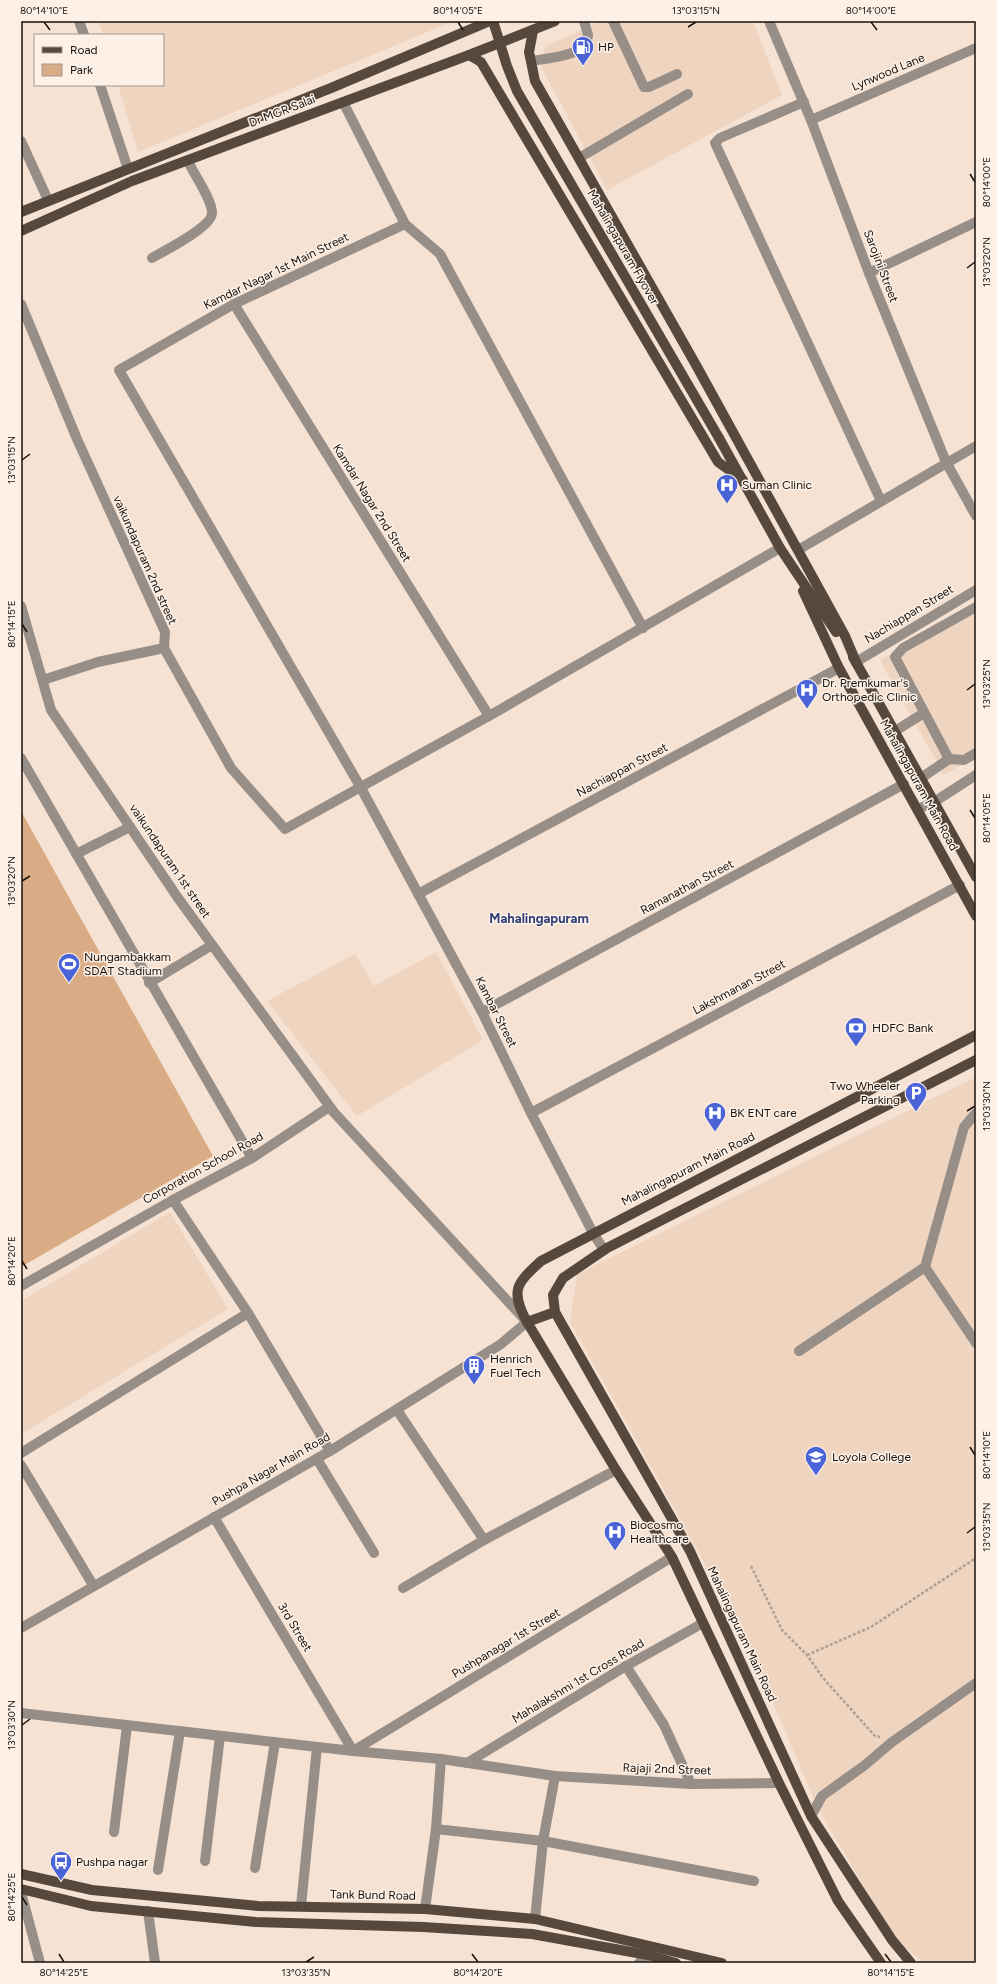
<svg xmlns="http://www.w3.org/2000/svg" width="997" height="1984" font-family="Figtree,sans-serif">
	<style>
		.built { fill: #efd4c0 }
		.green { fill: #daac86 }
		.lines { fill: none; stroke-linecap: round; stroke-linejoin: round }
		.path { stroke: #afa094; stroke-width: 2.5; stroke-dasharray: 3 2; stroke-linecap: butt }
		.minor { stroke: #978e88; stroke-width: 10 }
		.major { stroke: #56483d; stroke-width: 10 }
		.major-bridge { stroke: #56483d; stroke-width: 10 }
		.ticks { fill: none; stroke: #18110c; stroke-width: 1.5 }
		.labels { text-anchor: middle; stroke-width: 3; stroke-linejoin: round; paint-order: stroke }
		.poi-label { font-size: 12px; fill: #18110c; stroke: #fdf1e7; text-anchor: start }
		.street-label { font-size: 12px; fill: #18110c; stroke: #fdf1e7 }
		.neighbourhood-label { font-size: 13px; font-weight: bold; fill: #31417b; stroke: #fdf1e7 }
		.neatline { fill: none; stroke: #18110c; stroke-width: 1.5 }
		.ticks-label { font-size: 10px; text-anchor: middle; fill: #18110c }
	</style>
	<rect width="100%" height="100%" fill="#f6e2d3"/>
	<g class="built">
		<polygon points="98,21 454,21 138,152 118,85 163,85 163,35 103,35"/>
		<polygon points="601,21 753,21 782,95 607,190 539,63 546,46"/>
		<polygon points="976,606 976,757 944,775 880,660"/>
		<polygon points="436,952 483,1040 357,1116 267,1001 355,954 374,986"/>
		<polygon points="976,1077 976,1963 925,1963 898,1943 819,1811 743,1632 570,1322 577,1274"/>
		<polygon points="170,1212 228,1309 21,1434 21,1301"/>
	</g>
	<polygon class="green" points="21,811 213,1156 21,1267"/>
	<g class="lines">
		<g class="path">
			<polyline points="751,1566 782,1630 807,1655 823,1678 875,1736 880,1737"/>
			<polyline points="807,1655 871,1627 976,1558"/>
		</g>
		<g class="minor">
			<polyline points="79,21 84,35"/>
			<polyline points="613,21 644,87 649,87 677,74"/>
			<polyline points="769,21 811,120 869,273 946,462 976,516"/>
			<path d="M531,61c19,-3 38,-4 55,-15l2,-11 -4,-14"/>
			<polyline points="100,85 128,169"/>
			<polyline points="343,102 405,224 440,254 643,628"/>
			<polyline points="804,102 720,138 715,143 881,501"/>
			<polyline points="811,120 976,48"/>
			<polyline points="21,141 48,200"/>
			<polyline points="579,158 688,94"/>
			<polyline points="405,224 234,304 119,370 361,788 482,1012 531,1113 593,1233 604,1250"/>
			<path d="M152,258c12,-7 60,-31 60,-45 0,-14 -18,-38 -24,-52"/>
			<polyline points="869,273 976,222"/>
			<polyline points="21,304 77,439 165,632 164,648 231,768 285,829 489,716 780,548"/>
			<polyline points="234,304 489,716"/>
			<polyline points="798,550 976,446"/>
			<polyline points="21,606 51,710 178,898 333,1111"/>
			<polyline points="976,607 903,648 895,657 949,759 964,760 976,753"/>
			<polyline points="856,662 976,590"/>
			<polyline points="43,680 98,662 164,648"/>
			<polyline points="895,731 924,713"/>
			<polyline points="21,758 252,1158"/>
			<polyline points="921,778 949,759"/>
			<polyline points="918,809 934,802 976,775"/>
			<polyline points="76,854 130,827"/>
			<polyline points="418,894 839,668"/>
			<polyline points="149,983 212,945"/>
			<polyline points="482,1012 904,784"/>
			<polyline points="531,1113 960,885"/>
			<polyline points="173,1200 248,1313 330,1451"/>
			<polyline points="925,1267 964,1127 976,1113"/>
			<polyline points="21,1286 173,1200 252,1158 329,1107 527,1322 501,1344 330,1451 21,1628"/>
			<polyline points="799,1351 925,1267 976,1343"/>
			<polyline points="397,1410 484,1540"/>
			<polyline points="21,1453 248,1313"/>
			<polyline points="317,1459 374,1553"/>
			<polyline points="21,1465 93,1585"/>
			<polyline points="214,1517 353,1751"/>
			<polyline points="403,1588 484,1540 616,1470"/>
			<polyline points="626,1666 664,1725 691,1784"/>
			<polyline points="21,1713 353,1751 441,1759 555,1776 691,1784 779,1783"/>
			<polyline points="353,1751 672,1557"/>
			<polyline points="467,1763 626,1666 703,1623"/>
			<polyline points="811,1816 822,1796 865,1765 892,1742 976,1683"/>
			<polyline points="436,1829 543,1841 754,1881"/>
			<polyline points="114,1832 127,1726"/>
			<polyline points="205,1861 220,1736"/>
			<polyline points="255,1868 275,1742"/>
			<polyline points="158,1870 180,1731"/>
			<polyline points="21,1892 40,1963"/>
			<polyline points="301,1906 317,1747"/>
			<polyline points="425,1909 436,1829 441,1759"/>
			<polyline points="148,1911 155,1963"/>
			<polyline points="535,1919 543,1841 555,1776"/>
			<polyline points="639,1963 648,1955 650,1949"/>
		</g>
		<g class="major">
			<polyline points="533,31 529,52 535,81 696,365 845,636 856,662"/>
			<polyline points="469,55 481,62 718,462 743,480"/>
			<polyline points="21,212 331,88 490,21"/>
			<polyline points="21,231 132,181 469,55 555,21"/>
			<polyline points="719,438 780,548 836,632"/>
			<polyline points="803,591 839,668 976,916"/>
			<polyline points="853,657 976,877"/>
			<polyline points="527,1322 555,1312"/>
			<polyline points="21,1874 92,1890 258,1906 425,1909 535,1919 722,1963"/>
			<polyline points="21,1889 91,1906 256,1922 423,1927 532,1934 648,1955 676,1963"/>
			<path d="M881,1963l-43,-62 -59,-118 -107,-226 -56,-87 -89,-148c-17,-32 -11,-38 14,-61l435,-226"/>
			<polyline points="911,1963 892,1940 811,1816 690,1551 555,1312 553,1295 563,1278 607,1248 976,1060"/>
		</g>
		<polyline class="major-bridge" points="493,21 507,66 517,91 719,438"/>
	</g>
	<path class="ticks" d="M44,22l6,8M458,22l5,8M871,22l6,8M688,27l8,-5M970,174l5,8M967,268l8,-6M22,460l8,-6M22,624l5,8M967,690l8,-6M970,810l5,8M22,881l8,-5M967,1111l8,-5M22,1261l5,8M970,1447l5,8M967,1533l8,-6M22,1725l8,-6M22,1897l5,8M59,1954l5,8M472,1954l6,8M885,1954l6,8M306,1962l8,-5"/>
	<defs>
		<g id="fuel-pin" transform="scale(1.15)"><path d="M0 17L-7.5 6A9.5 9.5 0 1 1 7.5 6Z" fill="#4a64d8" stroke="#fdf1e7"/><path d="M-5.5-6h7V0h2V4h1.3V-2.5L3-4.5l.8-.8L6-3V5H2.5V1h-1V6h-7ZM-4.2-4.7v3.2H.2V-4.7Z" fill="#fff"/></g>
		<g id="hospital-pin" transform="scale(1.15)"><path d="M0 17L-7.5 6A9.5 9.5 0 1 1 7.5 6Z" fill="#4a64d8" stroke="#fdf1e7"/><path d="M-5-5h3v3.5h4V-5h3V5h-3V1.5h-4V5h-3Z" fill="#fff"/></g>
		<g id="stadium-pin" transform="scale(1.15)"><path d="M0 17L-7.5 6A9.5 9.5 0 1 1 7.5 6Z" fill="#4a64d8" stroke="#fdf1e7"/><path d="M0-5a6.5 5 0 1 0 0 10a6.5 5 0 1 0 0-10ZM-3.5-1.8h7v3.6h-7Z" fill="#fff"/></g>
		<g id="bank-pin" transform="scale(1.15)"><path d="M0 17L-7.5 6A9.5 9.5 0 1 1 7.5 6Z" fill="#4a64d8" stroke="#fdf1e7"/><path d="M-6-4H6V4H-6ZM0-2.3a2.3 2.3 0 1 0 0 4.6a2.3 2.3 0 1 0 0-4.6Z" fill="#fff"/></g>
		<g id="parking-pin" transform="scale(1.15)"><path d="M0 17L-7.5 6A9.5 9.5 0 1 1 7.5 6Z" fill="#4a64d8" stroke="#fdf1e7"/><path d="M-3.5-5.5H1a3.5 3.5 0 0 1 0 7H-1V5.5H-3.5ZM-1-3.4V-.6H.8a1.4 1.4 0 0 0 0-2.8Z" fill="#fff"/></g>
		<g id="building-pin" transform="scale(1.15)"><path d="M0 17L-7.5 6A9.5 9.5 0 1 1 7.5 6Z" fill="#4a64d8" stroke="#fdf1e7"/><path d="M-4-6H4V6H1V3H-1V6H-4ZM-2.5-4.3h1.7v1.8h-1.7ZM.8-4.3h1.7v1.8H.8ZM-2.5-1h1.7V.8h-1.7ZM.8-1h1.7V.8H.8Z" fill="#fff"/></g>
		<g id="university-pin" transform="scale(1.15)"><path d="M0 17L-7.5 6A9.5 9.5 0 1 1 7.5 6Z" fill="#4a64d8" stroke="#fdf1e7"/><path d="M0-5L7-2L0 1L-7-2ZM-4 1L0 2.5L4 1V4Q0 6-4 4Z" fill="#fff"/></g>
		<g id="bus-pin" transform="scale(1.15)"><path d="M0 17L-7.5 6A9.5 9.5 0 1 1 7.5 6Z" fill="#4a64d8" stroke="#fdf1e7"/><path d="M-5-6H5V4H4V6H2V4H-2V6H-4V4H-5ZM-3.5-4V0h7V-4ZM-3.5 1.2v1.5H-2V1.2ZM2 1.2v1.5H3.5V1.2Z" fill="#fff"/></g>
	</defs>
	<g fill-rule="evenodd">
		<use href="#fuel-pin" x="583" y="47"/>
		<use href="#hospital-pin" x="727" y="485"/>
		<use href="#hospital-pin" x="807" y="690"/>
		<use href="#stadium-pin" x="69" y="964"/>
		<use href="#bank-pin" x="856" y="1028"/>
		<use href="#parking-pin" x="916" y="1093"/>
		<use href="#hospital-pin" x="715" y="1113"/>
		<use href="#building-pin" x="474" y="1366"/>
		<use href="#university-pin" x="816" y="1457"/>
		<use href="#hospital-pin" x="615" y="1532"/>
		<use href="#bus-pin" x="61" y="1862"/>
	</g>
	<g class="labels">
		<g class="poi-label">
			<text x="598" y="51">HP</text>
			<text x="742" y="489">Suman Clinic</text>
			<text x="822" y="687">Dr. Premkumar's<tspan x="822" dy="14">Orthopedic Clinic</tspan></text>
			<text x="84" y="961">Nungambakkam<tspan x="84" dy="14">SDAT Stadium</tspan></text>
			<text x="872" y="1032">HDFC Bank</text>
			<text x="900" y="1090" text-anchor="end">Two Wheeler<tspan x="900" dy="14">Parking</tspan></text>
			<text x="730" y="1117">BK ENT care</text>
			<text x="490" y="1363">Henrich<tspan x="490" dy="14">Fuel Tech</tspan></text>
			<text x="832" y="1461">Loyola College</text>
			<text x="630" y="1529">Biocosmo<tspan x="630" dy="14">Healthcare</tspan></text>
			<text x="76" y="1866">Pushpa nagar</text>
		</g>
		<g class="street-label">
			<text transform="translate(888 72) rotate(-23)" y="4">Lynwood Lane</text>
			<text transform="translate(282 111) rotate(-21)" y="4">Dr MGR Salai</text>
			<text transform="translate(623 247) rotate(60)" y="4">Mahalingapuram Flyover</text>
			<text transform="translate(881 266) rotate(69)" y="4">Sarojini Street</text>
			<text transform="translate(276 271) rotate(-26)" y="4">Kamdar Nagar 1st Main Street</text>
			<text transform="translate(372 503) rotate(58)" y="4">Kamdar Nagar 2nd Street</text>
			<text transform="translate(145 560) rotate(66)" y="4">vaikundapuram 2nd street</text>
			<text transform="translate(909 614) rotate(-31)" y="4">Nachiappan Street</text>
			<text transform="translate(622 770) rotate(-28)" y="4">Nachiappan Street</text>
			<text transform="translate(919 785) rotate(61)" y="4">Mahalingapuram Main Road</text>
			<text transform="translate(170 861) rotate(56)" y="4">vaikundapuram 1st street</text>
			<text transform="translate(687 887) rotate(-28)" y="4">Ramanathan Street</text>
			<text transform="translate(739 987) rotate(-28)" y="4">Lakshmanan Street</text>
			<text transform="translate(496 1012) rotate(63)" y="4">Kambar Street</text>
			<text transform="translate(203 1168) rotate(-29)" y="4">Corporation School Road</text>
			<text transform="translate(688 1169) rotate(-27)" y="4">Mahalingapuram Main Road</text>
			<text transform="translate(271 1469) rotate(-30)" y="4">Pushpa Nagar Main Road</text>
			<text transform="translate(295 1627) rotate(59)" y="4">3rd Street</text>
			<text transform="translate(742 1634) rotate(65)" y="4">Mahalingapuram Main Road</text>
			<text transform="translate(506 1643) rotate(-31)" y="4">Pushpanagar 1st Street</text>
			<text transform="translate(578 1681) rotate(-31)" y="4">Mahalakshmi 1st Cross Road</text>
			<text transform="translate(667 1769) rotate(2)" y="4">Rajaji 2nd Street</text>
			<text transform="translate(373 1895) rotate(1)" y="4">Tank Bund Road</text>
		</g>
		<g class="neighbourhood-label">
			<text x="539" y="923">Mahalingapuram</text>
		</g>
	</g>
	<rect width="997" height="1984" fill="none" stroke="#fdf1e7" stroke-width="44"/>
	<rect x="34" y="34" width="130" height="52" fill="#fdf1e7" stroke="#a1978f"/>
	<rect x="42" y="47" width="20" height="6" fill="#56483d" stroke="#a1978f"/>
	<text x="70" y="54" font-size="12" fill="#18110c">Road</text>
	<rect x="42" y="64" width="20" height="12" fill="#daac86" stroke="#a1978f"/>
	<text x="70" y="74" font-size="12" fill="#18110c">Park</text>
	<rect x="22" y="22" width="953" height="1940" class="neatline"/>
	<g class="ticks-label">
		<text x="44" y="14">80°14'10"E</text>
		<text x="458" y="14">80°14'05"E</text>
		<text x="696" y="14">13°03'15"N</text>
		<text x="871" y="14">80°14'00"E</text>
		<text transform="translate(986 182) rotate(-90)" y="4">80°14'00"E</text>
		<text transform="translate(986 262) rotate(-90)" y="4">13°03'20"N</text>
		<text transform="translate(11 460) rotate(-90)" y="4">13°03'15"N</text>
		<text transform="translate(11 624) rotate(-90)" y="4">80°14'15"E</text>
		<text transform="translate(986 684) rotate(-90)" y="4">13°03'25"N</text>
		<text transform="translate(986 818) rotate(-90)" y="4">80°14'05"E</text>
		<text transform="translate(11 881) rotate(-90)" y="4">13°03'20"N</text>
		<text transform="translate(986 1106) rotate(-90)" y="4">13°03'30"N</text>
		<text transform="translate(11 1261) rotate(-90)" y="4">80°14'20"E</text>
		<text transform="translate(986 1455) rotate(-90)" y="4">80°14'10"E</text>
		<text transform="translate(986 1527) rotate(-90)" y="4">13°03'35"N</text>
		<text transform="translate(11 1725) rotate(-90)" y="4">13°03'30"N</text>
		<text transform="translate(11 1897) rotate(-90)" y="4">80°14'25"E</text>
		<text x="64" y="1976">80°14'25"E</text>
		<text x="306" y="1976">13°03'35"N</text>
		<text x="478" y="1976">80°14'20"E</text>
		<text x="891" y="1976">80°14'15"E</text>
	</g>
</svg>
